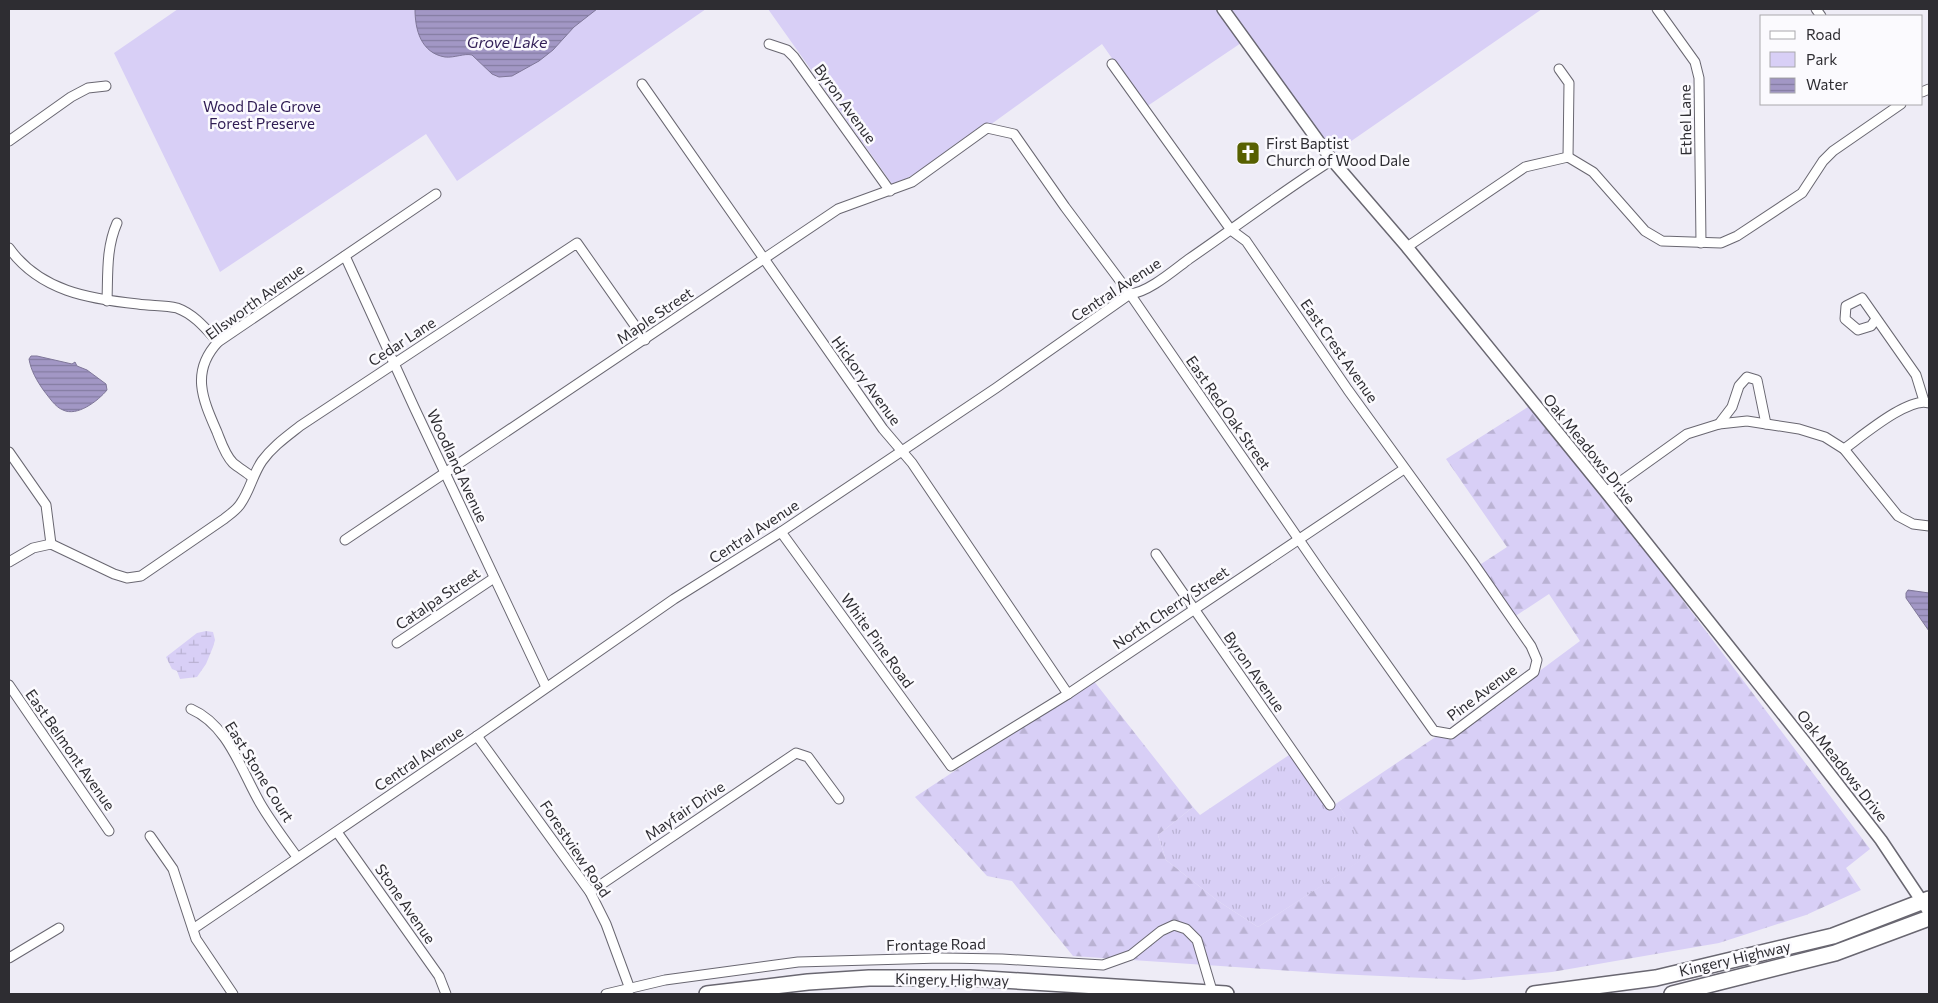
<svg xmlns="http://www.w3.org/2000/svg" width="1938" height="1003" font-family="Commissioner,sans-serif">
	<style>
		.grass { fill: url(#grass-tufts) }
		.forest { fill: url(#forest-firs) }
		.wetland { fill: url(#wetland-marsh) }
		.green { fill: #d8cff6 }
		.water { fill: url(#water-rules); stroke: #7f7799 }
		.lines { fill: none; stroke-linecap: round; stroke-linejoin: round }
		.street-casing { stroke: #696771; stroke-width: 11 }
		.secondary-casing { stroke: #696771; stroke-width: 14 }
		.highway-casing { stroke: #696771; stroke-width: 18 }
		.street { stroke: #fff; stroke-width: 9 }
		.secondary { stroke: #fff; stroke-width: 11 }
		.highway { stroke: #fff; stroke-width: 15 }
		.labels { text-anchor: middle; stroke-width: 5; stroke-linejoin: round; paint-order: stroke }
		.street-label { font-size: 15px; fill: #2e2d32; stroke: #fbfafe }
		.park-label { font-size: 15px; fill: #2f1c54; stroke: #fbfafe }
		.poi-label { font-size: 15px; fill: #2e2d32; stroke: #fbfafe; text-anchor: start }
		.water-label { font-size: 16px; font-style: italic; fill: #321f57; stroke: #fbfafe }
	</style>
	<defs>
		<pattern id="grass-tufts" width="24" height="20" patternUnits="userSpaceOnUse" patternTransform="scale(1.25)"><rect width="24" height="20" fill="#d8cff6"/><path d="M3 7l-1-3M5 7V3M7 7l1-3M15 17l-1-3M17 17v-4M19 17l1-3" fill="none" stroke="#bab2d3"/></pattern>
		<pattern id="forest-firs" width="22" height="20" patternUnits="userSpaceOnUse" patternTransform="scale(1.25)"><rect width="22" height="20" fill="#d8cff6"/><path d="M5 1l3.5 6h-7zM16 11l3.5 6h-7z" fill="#bab2d3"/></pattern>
		<pattern id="wetland-marsh" width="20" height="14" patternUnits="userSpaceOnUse" patternTransform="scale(1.25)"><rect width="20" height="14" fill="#d8cff6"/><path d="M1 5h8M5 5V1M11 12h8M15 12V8" fill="none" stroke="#bab2d3"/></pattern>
		<pattern id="water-rules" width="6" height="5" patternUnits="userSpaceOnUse" patternTransform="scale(1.25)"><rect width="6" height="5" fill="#a297c5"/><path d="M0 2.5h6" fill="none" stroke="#847ca1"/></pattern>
	</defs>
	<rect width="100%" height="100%" fill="#eeecf6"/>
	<polygon class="grass" points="1292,753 1330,808 1337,803 1371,854 1258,927 1218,901 1166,860 1158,835 1193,807 1200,815"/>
	<polygon class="forest" points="1531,405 1648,554 1870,849 1846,868 1861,890 1806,915 1719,943 1552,972 1468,980 1337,974 1073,956 1012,881 987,876 915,797 1093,680 1193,807 1158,835 1166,860 1218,901 1258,927 1370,854 1337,803 1440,734 1452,736 1580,641 1549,594 1514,617 1478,566 1507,547 1446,459"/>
	<polygon class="wetland" points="206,631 213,632 215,640 213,647 206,664 197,677 180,679 177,671 172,669 166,657 197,633"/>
	<g class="green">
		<polygon points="178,9 706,9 457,181 426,134 220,272 114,53"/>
		<path d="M768,9h774l-208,144 -84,-116 -104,70 -44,-63 -112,81c-37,12 -61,49 -98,59z"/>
	</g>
	<g class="water">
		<path d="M415,9h182l-23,18 -21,23 -14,11 -27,15 -13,1 -7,-3 -20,-19c-8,-2 -17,3 -27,2 -24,-4 -30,-27 -30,-48z"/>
		<path d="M31,356h6l35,8 3,-2 2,4 10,4 19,14 1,6c-9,11 -30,27 -44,20 -8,-3 -14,-13 -19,-19 -7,-10 -13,-20 -15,-32z"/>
		<polygon points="1908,590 1929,593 1929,631 1906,598 1906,593"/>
	</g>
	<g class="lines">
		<g class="street-casing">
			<g id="street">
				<polyline points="1657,9 1695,62 1699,78 1701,243"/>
				<polyline points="1816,9 1821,16"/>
				<polyline points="769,44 787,50 794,57 890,191"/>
				<polyline points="1559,69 1569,83 1568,157"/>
				<polyline points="642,84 883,429 912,463 1068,694"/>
				<polyline points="1922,92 1929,89"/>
				<polyline points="9,141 71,97 88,88 106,86"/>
				<polyline points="1407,247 1525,167 1568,157 1593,172 1645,231 1662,241 1721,243 1737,236 1802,193 1823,161 1833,151 1901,104"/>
				<path d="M9,248c31,43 80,51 129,56 12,2 27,1 39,4 17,6 29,21 41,34"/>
				<polyline points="345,256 414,407 546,687"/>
				<path d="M107,301c1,-27 -1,-53 10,-78"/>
				<polyline points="1876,319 1871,326 1858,330 1845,319 1846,306 1862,298 1916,375 1924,401"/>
				<polyline points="1719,424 1732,407 1739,386 1747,377 1757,380 1766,424"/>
				<path d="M1844,449c17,-12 65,-53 85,-46"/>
				<polyline points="9,452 46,505 51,544"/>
				<path d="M252,477c-6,-5 -13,-9 -19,-14 -8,-8 -12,-21 -16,-31 -14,-32 -27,-60 1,-90l218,-148"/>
				<polyline points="1606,492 1687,434 1719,424 1747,421 1799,429 1825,437 1844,449 1898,516 1913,524 1929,526"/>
				<polyline points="781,532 951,766 1068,694 1404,469"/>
				<polyline points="345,540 838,209 912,182 987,128 1014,134 1065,207 1130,294 1324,576 1434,731 1451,734 1534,672 1537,660 1531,646 1472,561 1348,390 1246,241 1231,230 1112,64"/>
				<polyline points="1156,554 1330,805"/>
				<path d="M9,562l24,-14 18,-4 63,30 13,4 14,-2 83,-57c6,-5 13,-9 17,-16 9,-13 12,-29 21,-42 10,-14 24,-24 38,-35l277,-183 68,97"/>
				<polyline points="397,643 494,578"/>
				<polyline points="9,685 109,831"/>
				<path d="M191,709c37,16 50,61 69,94 11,19 24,36 37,54"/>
				<polyline points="477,736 590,892 606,924 630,989"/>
				<polyline points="337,832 439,976 446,994"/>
				<polyline points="150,836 173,869 196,939 233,994"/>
				<polyline points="590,892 796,753 808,757 839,799"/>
				<path d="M193,929l284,-193 197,-137 107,-67 215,-144 134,-94c19,-2 44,-24 59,-35 48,-33 94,-68 143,-99"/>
				<polyline points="9,958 59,928"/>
				<polyline points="606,994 665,980 798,962 941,958 1002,959 1103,965 1131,955 1161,931 1174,925 1186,929 1197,940 1213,994"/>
			</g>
		</g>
		<g class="secondary-casing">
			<polyline id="secondary" points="1223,9 1332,160 1407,247 1606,492 1808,746 1881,840 1929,912"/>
		</g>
		<g class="highway-casing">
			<g id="highway">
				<polyline points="707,994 808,982 869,978 970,978 1226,994"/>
				<polyline points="1534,994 1656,978 1833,936 1929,899"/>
				<polyline points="1672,994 1835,953 1929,918"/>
			</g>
		</g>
		<use href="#street" class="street"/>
		<use href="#secondary" class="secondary"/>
		<use href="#highway" class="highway"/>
	</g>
	<defs>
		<g id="church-square" transform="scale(1.25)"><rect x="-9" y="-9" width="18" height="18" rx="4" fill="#576000" stroke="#fbfafe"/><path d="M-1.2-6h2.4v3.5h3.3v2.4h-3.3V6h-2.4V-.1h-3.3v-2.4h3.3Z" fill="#fff"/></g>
	</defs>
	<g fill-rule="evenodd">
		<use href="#church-square" x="1248" y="153"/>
	</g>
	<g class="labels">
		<g class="street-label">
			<text transform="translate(845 104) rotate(54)" y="5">Byron Avenue</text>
			<text transform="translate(1686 120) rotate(-91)" y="5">Ethel Lane</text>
			<text transform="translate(1116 290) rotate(-33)" y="5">Central Avenue</text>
			<text transform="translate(255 302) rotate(-36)" y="5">Ellsworth Avenue</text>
			<text transform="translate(655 316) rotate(-34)" y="5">Maple Street</text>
			<text transform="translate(402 342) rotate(-33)" y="5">Cedar Lane</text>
			<text transform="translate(1339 351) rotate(55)" y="5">East Crest Avenue</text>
			<text transform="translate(866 381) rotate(54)" y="5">Hickory Avenue</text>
			<text transform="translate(1228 413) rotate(55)" y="5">East Red Oak Street</text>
			<text transform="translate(1589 449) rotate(51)" y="5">Oak Meadows Drive</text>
			<text transform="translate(457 466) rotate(65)" y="5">Woodland Avenue</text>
			<text transform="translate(754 532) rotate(-33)" y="5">Central Avenue</text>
			<text transform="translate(438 599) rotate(-34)" y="5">Catalpa Street</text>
			<text transform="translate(1171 608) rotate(-34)" y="5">North Cherry Street</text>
			<text transform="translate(877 641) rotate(54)" y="5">White Pine Road</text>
			<text transform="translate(1254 672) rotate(55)" y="5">Byron Avenue</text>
			<text transform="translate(1482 693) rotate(-37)" y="5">Pine Avenue</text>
			<text transform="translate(70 750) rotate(55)" y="5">East Belmont Avenue</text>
			<text transform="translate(419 759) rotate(-34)" y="5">Central Avenue</text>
			<text transform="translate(1842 766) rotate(52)" y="5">Oak Meadows Drive</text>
			<text transform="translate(259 772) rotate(58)" y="5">East Stone Court</text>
			<text transform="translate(685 811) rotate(-34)" y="5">Mayfair Drive</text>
			<text transform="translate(575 849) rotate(56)" y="5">Forestview Road</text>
			<text transform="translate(405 904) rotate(55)" y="5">Stone Avenue</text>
			<text transform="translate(936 945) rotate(-1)" y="5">Frontage Road</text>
			<text transform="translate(1735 959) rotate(-13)" y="5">Kingery Highway</text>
			<text transform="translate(952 980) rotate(1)" y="5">Kingery Highway</text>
		</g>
		<g class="park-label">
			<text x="262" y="112">Wood Dale Grove<tspan x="262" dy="17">Forest Preserve</tspan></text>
		</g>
		<g class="poi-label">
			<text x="1266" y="149">First Baptist<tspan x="1266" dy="17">Church of Wood Dale</tspan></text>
		</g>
		<g class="water-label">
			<text x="507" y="48">Grove Lake</text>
		</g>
	</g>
	<rect width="1938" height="1003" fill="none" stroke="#2e2d32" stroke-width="20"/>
	<rect x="1760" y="15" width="162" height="90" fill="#fbfafe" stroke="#a9a8ac"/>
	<rect x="1770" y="31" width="25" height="8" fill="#ffffff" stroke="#a9a8ac"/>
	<text x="1806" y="40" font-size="15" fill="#2e2d32">Road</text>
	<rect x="1770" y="52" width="25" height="15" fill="#d8cff6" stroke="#a9a8ac"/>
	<text x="1806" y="65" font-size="15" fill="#2e2d32">Park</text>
	<rect x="1770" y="78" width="25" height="15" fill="url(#water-rules)" stroke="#a9a8ac"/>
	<text x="1806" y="90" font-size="15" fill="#2e2d32">Water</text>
</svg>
